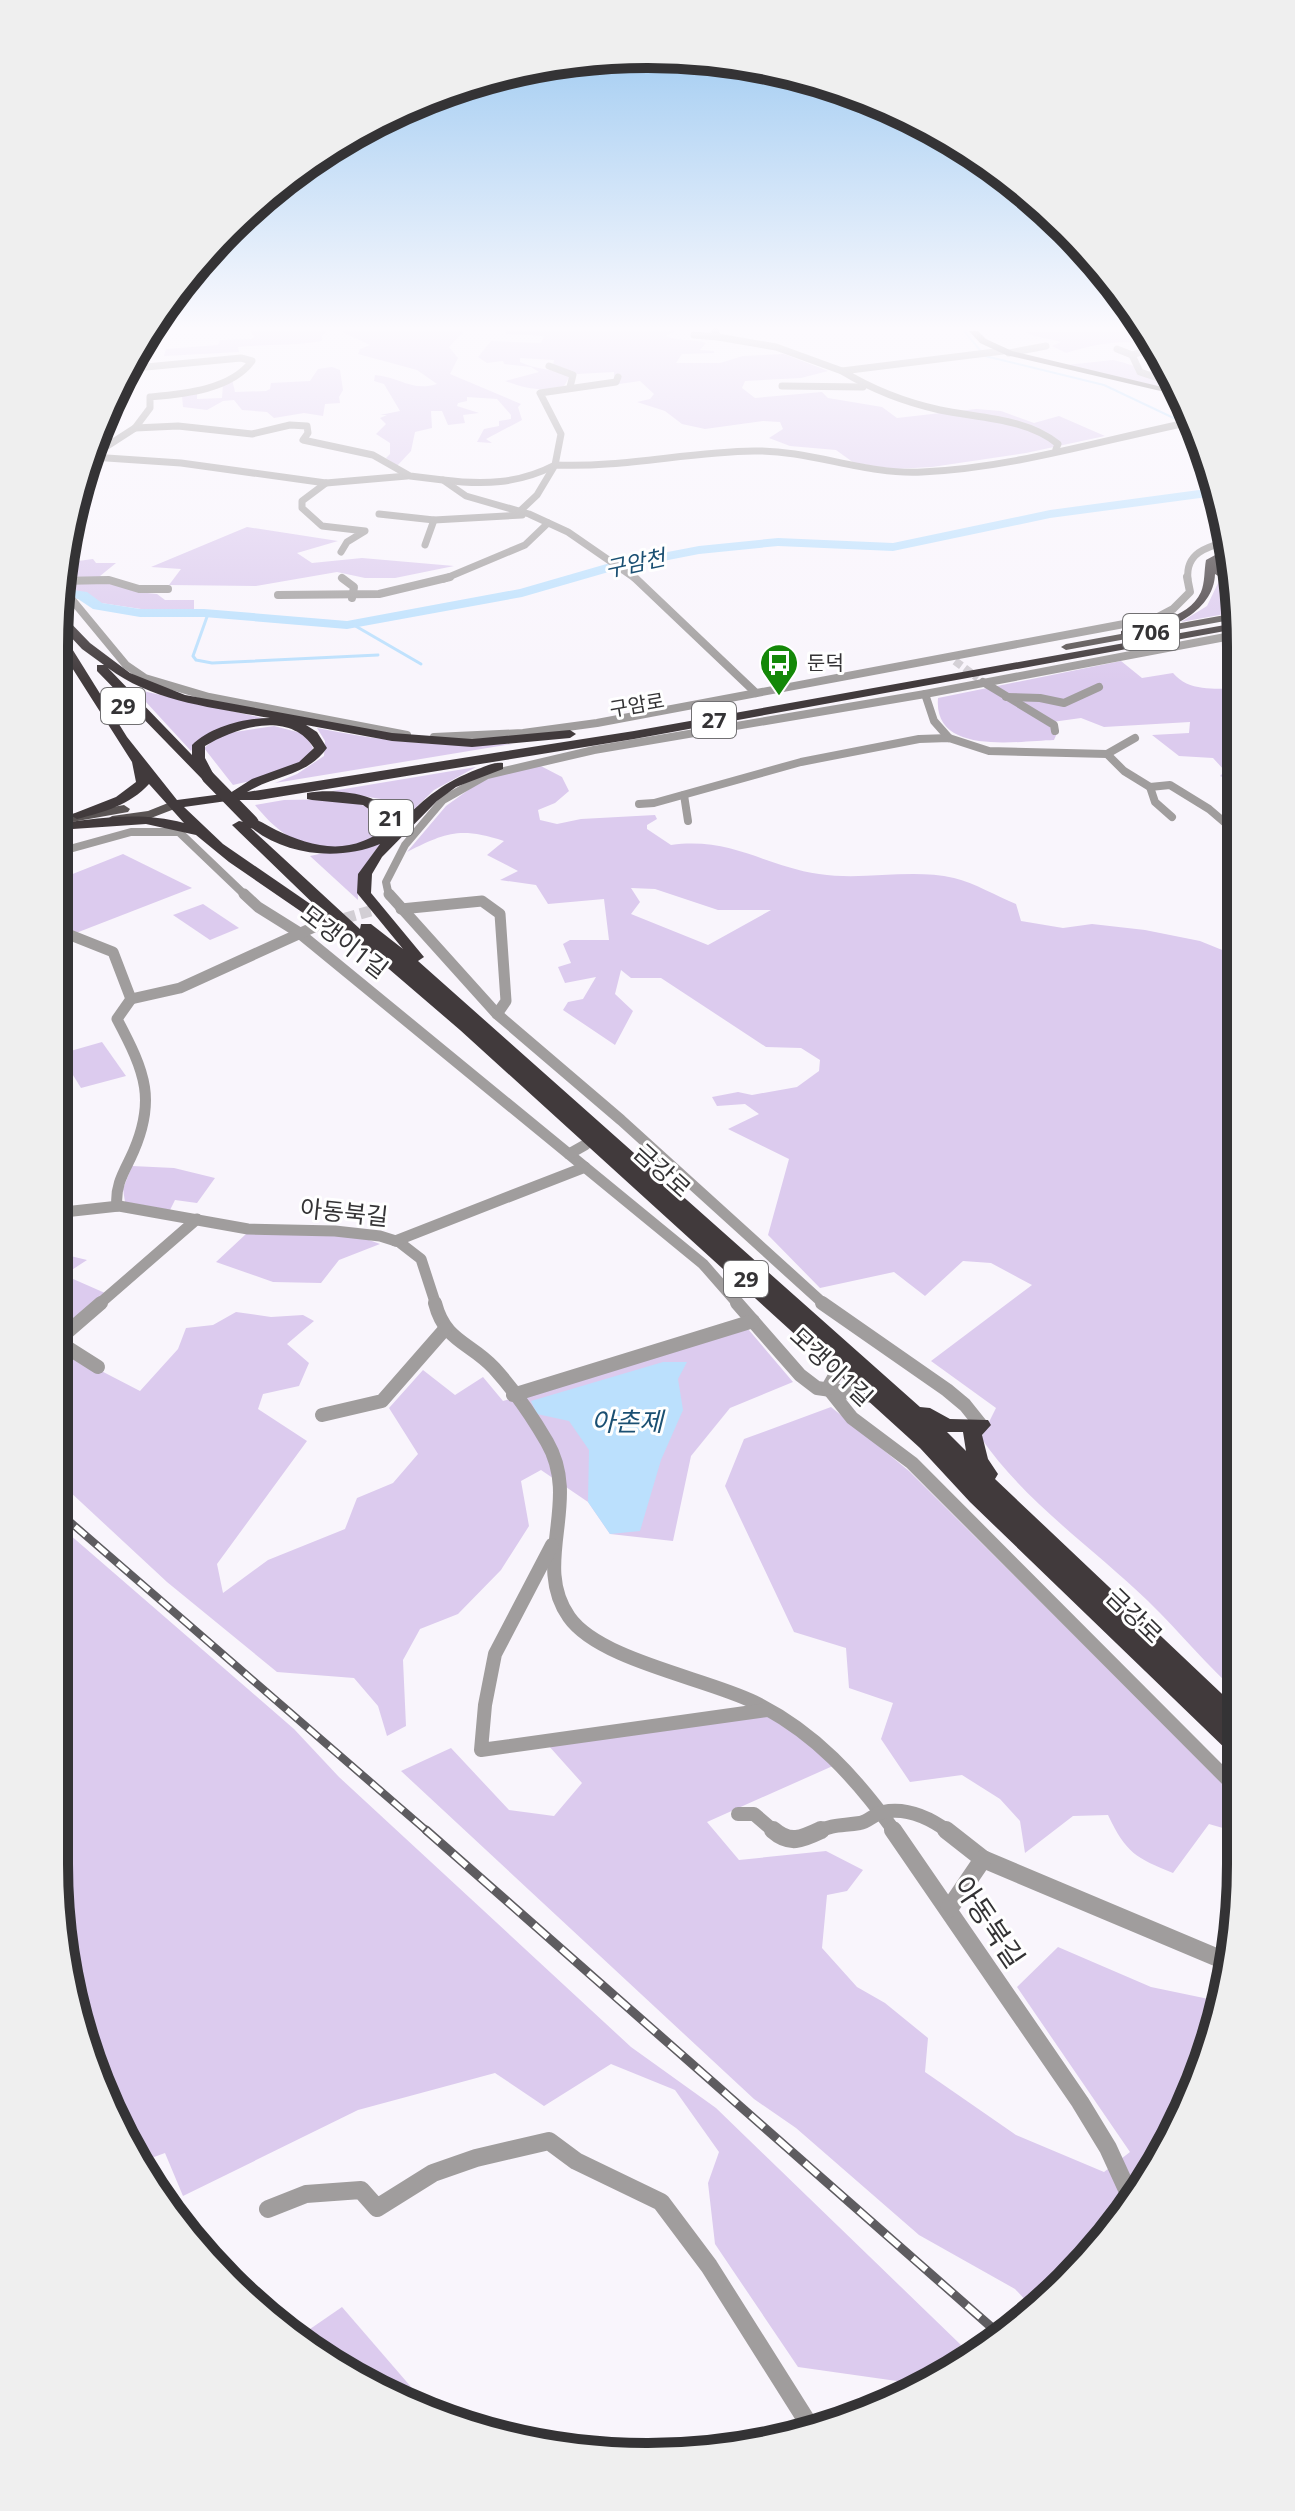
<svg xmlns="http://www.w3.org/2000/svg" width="1295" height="2511" font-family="'Noto Sans','Noto Sans KR',sans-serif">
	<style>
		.green { fill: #dccbee; fill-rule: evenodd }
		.water { fill: #bbe0fd }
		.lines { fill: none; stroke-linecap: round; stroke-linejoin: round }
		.stream-far1 { stroke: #bbe0fd; stroke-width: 2 }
		.stream { stroke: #bbe0fd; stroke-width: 3 }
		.river { fill: #bbe0fd; fill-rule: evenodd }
		.minor-tunnel-far1 { stroke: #d2ced4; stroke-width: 8; stroke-dasharray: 8 4; stroke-linecap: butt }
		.minor-tunnel { stroke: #d2ced4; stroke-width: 11; stroke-dasharray: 11 5; stroke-linecap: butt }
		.minor-far4 { stroke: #a09d9d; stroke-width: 7 }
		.minor-far3 { stroke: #a09d9d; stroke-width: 8 }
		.minor-far2 { stroke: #a09d9d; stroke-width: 11 }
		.minor-far1 { stroke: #a09d9d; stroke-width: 14 }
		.minor { stroke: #a09d9d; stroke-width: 18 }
		.major { fill: #5a5454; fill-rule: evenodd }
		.highway { fill: #413a3c; fill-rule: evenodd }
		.rail-far1-casing { stroke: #5e5c60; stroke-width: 8 }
		.rail-casing { stroke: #5e5c60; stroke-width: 9 }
		.rail-far1 { stroke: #fff; stroke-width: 5; stroke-dasharray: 14; stroke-linecap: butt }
		.rail { stroke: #fff; stroke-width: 6; stroke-dasharray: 18; stroke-linecap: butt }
		.highway-bridge { stroke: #413a3c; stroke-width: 13 }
		.labels { text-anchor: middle; stroke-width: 6; stroke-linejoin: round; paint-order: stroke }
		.far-poi-label { font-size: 20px; fill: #343335; stroke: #fff; text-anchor: start }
		.far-street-label { font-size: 20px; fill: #343335; stroke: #fff }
		.far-water-label { font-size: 22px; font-style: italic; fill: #1b5073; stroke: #fff }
		.shield { fill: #fff; stroke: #717072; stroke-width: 2 }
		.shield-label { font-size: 22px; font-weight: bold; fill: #343335 }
		.street-label { font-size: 24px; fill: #343335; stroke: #fff }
		.water-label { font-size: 26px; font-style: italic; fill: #1b5073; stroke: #fff }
		.near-street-label { font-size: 28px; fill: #343335; stroke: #fff }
		.rim { fill: none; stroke: #343335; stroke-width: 10 }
	</style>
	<rect width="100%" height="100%" fill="#f9f5fc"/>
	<g class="green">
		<path d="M250,331h78l-6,5v5c-27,5 -56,3 -84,6l1,5 -75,4 2,-7 52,-4 2,-5 31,-1 4,-2z"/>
		<path d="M340,331h124l-15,16 9,11 -8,16 71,30 -3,3 4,13 -36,19 6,4 -15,-1 7,-13 15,-3v-5l12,-2v-4l-14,-16 -30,-2v4l-9,2 -1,3 22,7 -16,2 2,8 -17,2 -6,-14h-11l1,17 -17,4 -4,19 -14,15 -11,-8 4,-4v-11l-14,-9 10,-10 -6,-6 7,-3h-7l20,-4 -16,-27 -10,-3 1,-6c25,2 37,17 62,9l-20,-14 -59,-16 2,-5 10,-4z"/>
		<path d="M506,331h169l-9,5c13,6 26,2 40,7l-6,7 14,1v2l-32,1 -6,9h44l23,-7 41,-2 44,17 -27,7 -56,3 -3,7 13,10 67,-6 6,6 54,9 15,11 79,-9 25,2 33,12 25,-7 46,20 -79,17 -94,14 -37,2 -41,-6 -18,-13 -46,-4 -21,-8 14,-9 -3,-7 -17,-1 -58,8 -23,-5 -17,-13 -28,-9 13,-3 4,-5 -14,-13 -21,3 -5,-3v-9l-37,2 -24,-9 1,-5 -34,-2v4c14,7 33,7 50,14l-6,10c-24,6 -37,3 -59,-5l34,-9 -8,-5 -27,-3 -1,-3 -16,2 -9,-6 13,-16 50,2 3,-7 -38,-2z"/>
		<path d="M1144,331l9,16c-26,-10 -61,-2 -87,6l-14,-7 9,-4c-13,-4 -24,-4 -36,-10z"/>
		<path d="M1113,360c18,4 39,11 48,27l-95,-22z"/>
		<polygon points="332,367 340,370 343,390 339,397 340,403 325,404 323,416 304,413 274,418 267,412 242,410 234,400 223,401 207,410 183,407 182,396 197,392 197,399 222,398 223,384 232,379 235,392 266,391 270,389 271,383 310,381 318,369"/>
		<polygon points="247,527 338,541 297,553 312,563 362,558 454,566 395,578 365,578 337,572 256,586 169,585 181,569 151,567"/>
		<polygon points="93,559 96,563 116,563 100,576 110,577 138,592 157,594 165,600 194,600 194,609 141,609 101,603 77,592 62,571 63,563"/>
		<polygon points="1220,579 1236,586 1236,612 1181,622 1207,606"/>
		<path d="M1121,661l21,17 31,-5c16,19 41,15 63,16v100l-2,-7 -14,-6 5,-5 -12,-13 -34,-2 -27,-21 37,-2 1,-11 -86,5 -23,-9 -36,5 12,10 -3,7c-37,1 -121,16 -116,-42z"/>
		<path d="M134,689l133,30c-28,4 -60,7 -76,32z"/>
		<path d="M274,726l31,8 8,14c-12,25 -56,31 -80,37l-29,-37 18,-14z"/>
		<path d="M317,728c70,14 122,19 195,16l-237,39 22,-9 27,-18 1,-15z"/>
		<path d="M537,764l25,13 7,14 -14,12 -17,7 2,10 17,4 24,-5 74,-4 2,4 -10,6v4l24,16c61,-8 93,21 148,29 45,7 91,-6 135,4 21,5 42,18 62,26l5,17 42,7 29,-4 53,6 55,11 37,15 2,738c-33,-29 -59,-62 -91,-93 -55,-53 -123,-99 -167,-163l15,-30 -65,-47 101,-76 -41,-22 -28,-2 -38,35 -31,-24 -74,16 -52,-53 21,-76 -61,-30 31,-15 -14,-10 -28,2 -5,-9 26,-5 14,3 45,-8 22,-16 1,-11 -19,-12 -35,-1 -105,-69h-30l-10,-8 -6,24 18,17 -18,34 -52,-35 5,-8 15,-3 13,-22 -31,6 -7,-16 13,-4 -8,-19 7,-4h39l-5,-41 -56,5 -12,-19 -36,-5 18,-9 -31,-16 17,-14c-44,-14 -57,-9 -97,11l39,-46 39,-28zM631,888l24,1 63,21h53l-63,35 -77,-31 9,-12z"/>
		<polygon points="476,767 434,790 401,822 387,800 332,791"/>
		<path d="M339,799l34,9 15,16c-15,30 -75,28 -100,12 -13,-8 -24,-20 -33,-31l29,-5z"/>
		<path d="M384,840c-16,19 -27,34 -26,60l-48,-44z"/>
		<polygon points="123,854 192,888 76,933 55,923 55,881"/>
		<polygon points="203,904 239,928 210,940 173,915"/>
		<polygon points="102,1042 126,1076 81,1088 60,1054"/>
		<polygon points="132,1166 174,1168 215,1178 197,1203 175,1200 170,1210 125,1202 123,1189"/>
		<polygon points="246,1234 358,1236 380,1244 339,1260 321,1283 273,1282 216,1262"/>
		<polygon points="58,1253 87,1260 64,1275 105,1293 55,1338 55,1257"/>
		<polygon points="236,1312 271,1317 303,1315 314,1321 287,1344 309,1363 299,1386 263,1394 258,1409 307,1441 217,1564 223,1593 268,1560 345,1529 357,1498 393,1483 418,1454 389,1408 423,1370 455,1395 483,1377 503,1401 748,1329 793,1382 730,1408 691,1456 673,1541 610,1534 588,1502 541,1470 521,1481 529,1526 501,1570 458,1614 420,1629 403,1660 406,1726 387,1736 378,1706 354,1678 277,1672 167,1582 54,1477 55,1347 140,1391 178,1349 186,1328 213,1325"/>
		<path d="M831,1407l78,64 330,328 1,34 -31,-9 -36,49c-37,-15 -47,-20 -65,-58l-35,1 -48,37 -5,-32 -20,-22 -38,-24 -52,7 -29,-43 12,-36 -44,-15 -3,-40 -52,-16 -69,-146 19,-47z"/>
		<polygon points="54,1521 294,1729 339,1777 631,2047 716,2108 961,2345 911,2383 798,2367 715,2244 708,2183 719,2152 675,2090 611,2064 544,2106 495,2073 358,2110 183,2196 165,2153 143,2161 86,2055 54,1864"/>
		<polygon points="777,1715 835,1765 707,1822 739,1860 826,1851 863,1870 847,1891 827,1895 822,1948 857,1987 885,2003 928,2038 925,2072 1016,2135 1104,2172 1130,2152 1017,1987 1058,1947 1151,1987 1223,2002 1221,2017 1180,2126 1067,2283 1033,2308 1015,2289 919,2235 796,2128 754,2099 401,1771 451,1748 509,1810 554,1816 582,1783 548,1745"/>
		<polygon points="342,2307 437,2417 420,2412 318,2357 297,2338"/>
	</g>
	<polygon class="water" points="663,1362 687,1362 678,1379 683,1410 661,1460 640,1531 610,1534 588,1502 589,1450 569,1421 537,1414 531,1401"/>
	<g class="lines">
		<polyline class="stream-far1" points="964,331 985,356 1104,385 1199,430"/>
		<g class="stream">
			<polyline points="208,614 193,656 196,660 212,663 378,655"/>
			<polyline points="352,624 421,664"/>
		</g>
		<polygon class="river" points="1214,488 1215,496 1050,518 893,551 778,546 699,554 612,571 522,597 347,629 204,617 140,617 93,609 78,599 57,596 59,588 87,592 102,603 140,609 204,609 347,621 520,589 610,563 699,546 778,538 893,543 1050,510"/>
		<polyline class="minor-tunnel-far1" points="955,661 978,678"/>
		<polyline class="minor-tunnel" points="314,927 381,908"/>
		<g class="minor-far4">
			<polyline points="715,331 718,337 776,347 842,371"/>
			<polyline points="694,335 718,337"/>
			<polyline points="1117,349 1132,355 1140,372 1158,378 1165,385 1165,390"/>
			<path d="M1003,351l-161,20c31,19 62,31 98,39 39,8 86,8 118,34l-2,5"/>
			<polyline points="1009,353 1046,346"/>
			<polyline points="1132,355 1154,348"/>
			<polyline points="549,366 573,375 570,387"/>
			<path d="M125,369l116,-11 11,3c-21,29 -69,33 -102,36v11l-15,20"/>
			<polyline points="782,386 863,387"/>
			<polyline points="92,457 181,463 326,483 407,476"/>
			<polyline points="87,459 135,428 178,426 252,434 290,425 307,426 308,433 303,440 373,455 410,476 443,480 466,496 529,514 568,532 636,579"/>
			<path d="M443,480c40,5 76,4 112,-15l6,-31 -21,-41 76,-11 2,-5"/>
			<polyline points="326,483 302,501 302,508 322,526 365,531 347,542 341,552"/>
			<path d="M519,512l18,-17 18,-30c67,3 132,-13 199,-14 57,-1 111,24 168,21 92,-4 184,-33 274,-51"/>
			<polyline points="379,514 434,520 522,515"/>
			<polyline points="425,545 434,520"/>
			<polyline points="444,579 525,545 548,523"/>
			<path d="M1188,579c-3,-26 19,-32 40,-38"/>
		</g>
		<g class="minor-far3">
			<polyline points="634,577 756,693"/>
			<polyline points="342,578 354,587 352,598"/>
			<polyline points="60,581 109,580 139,589 168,589"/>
			<polyline points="59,584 126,665 145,678 209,697 407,735"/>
			<polyline points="278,595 379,594 450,577"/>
			<polyline points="983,682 1054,725 1055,731"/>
			<polyline points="925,694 934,721 949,738"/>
			<polyline points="1006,697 1040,698 1064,703 1099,687"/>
			<polyline points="434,737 523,733 597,723 1156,618 1173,609 1190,592 1187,577"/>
			<polyline points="1107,754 1135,738"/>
			<polyline points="1150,787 1170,785 1209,809 1237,833"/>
			<polyline points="684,795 688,821"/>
			<polyline points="639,804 654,803 801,762 919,739 949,738 989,751 1107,754 1124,771 1150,787 1155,802 1172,817"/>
			<polyline points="55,853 131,832 179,832 246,896"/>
			<polyline points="389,896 386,882 405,845 443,800 487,775 594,750 925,694 1236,635"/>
		</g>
		<g class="minor-far2">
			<polyline points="244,894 258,907 298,932 703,1264 739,1305"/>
			<polyline points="389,894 497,1014 621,1120 825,1305"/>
			<polyline points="401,909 482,901 500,914 506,1001 497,1014"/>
			<path d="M55,929l58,23 18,47 -14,20c28,53 41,82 13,140 -8,16 -15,29 -13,47"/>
			<polyline points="131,999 180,988 314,927"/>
			<polyline points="569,1154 585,1145"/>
			<polyline points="55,1213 119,1206 248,1229 335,1231 380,1236 399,1242 421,1259 436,1305"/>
			<polyline points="395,1241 585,1167"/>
			<polyline points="98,1305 197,1219"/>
		</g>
		<g class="minor-far1">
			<path d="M435,1303c10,39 35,39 59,65 20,22 38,48 53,74 35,60 -16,121 22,175 30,43 136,61 185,85 61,30 102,76 141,130"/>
			<polyline points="737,1303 800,1375 817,1388 873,1396"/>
			<polyline points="822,1303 947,1390 965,1405 981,1425"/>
			<polyline points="98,1367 57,1341 101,1303"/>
			<polyline points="828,1388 852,1418 912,1463 1239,1791"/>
			<polyline points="828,1388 836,1374 829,1355"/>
			<polyline points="513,1395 753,1321"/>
			<polyline points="322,1415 382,1401 445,1329"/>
			<polyline points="552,1545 495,1654 485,1705 481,1750 767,1710"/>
			<polyline points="738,1814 754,1814 775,1832"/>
			<path d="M816,1832c18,-8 25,-6 44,-9 8,-1 14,-9 23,-11 24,-5 47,6 66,20"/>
		</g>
		<g class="minor">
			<path d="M773,1830c17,15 29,9 48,0"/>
			<polyline points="893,1830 1080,2102 1108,2148 1130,2196"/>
			<polyline points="946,1830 983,1859 1230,1963"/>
			<polyline points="949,1909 983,1859"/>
			<polyline points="268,2209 306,2194 361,2190 377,2208 433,2173 476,2158 549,2141 576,2161 661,2202 709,2266 810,2426"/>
		</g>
		<g class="major">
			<polygon points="969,331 978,331 986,339 1012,351 1179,391 1182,396 1006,355 980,343"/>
			<polygon points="1236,613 1236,619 1066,650 1061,647 1066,644"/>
			<polygon points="173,801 177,802 177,808 151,818 112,824 106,820 112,816 148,811"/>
			<polygon points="124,805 130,809 128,812 55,825 55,817"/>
		</g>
		<g class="highway">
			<path d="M1230,547l2,9 -8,8 1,8 11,7v8l-21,-13c-1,41 -58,64 -94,61v-4c26,-7 67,-11 80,-39 4,-10 3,-21 5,-32z"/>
			<path d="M55,613l7,1 28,29 40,30 55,22 207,38 80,6 98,-9 6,4 -6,4 -98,9 -80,-6 -86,-16 11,7 10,16c-20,28 -52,27 -80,44l387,-61 602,-108v6l-602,110 -375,61h-25l-50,7 39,37 99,68 -90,-87 7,-4 5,1 116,107 1,-5h10l32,25 -46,-56 1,-19 22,-30c-43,18 -101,11 -135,-22l2,-3c11,-1 19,6 29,11 27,13 58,23 87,11 10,-4 21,-9 24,-19l-24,-17 -51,-5 -5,-1v-6c28,-5 81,0 93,30 27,-27 43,-40 78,-54 9,-3 16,-7 25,-6v6l-47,18 -19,14 -55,56 -10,17 -1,19 53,64 -6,4 502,446 10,1 20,11 38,1 3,5 -9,10 6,24 10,15 -3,5 244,231v23l-2,-1 2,25 -8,-3 -261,-252 -50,-54 -460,-418 -120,-103 -7,4 -5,-1 -99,-68 -33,-27 -50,-11 -88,6v-6l5,-1c41,-6 80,-11 121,0l-35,-39c-19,21 -45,28 -72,35l-7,-4 46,-18 20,-15 -4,-20 -77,-121v-13l6,3 66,106 50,63 53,-7 22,-14 47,-17 15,-14c-24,-38 -78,-21 -109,-2v12l10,19 -12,3 -106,-109v-6h7l-22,-16 -27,-29zM108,668c45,34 107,40 162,50 -26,0 -60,9 -78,27v10zM947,1432h16l3,19z"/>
		</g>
		<g class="rail-far1-casing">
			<polyline id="rail-far1" points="54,1508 428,1832"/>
		</g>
		<g class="rail-casing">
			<polyline id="rail" points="426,1830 998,2333"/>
		</g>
		<use href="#rail-far1" class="rail-far1"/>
		<use href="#rail" class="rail"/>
		<polyline class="highway-bridge" points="208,777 252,822"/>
	</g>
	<linearGradient id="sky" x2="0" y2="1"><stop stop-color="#96c6f0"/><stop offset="0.48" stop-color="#fcfafe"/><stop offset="1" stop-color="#fcfafe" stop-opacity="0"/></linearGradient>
	<rect width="1295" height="683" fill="url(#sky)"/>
	<defs>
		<g id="bus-pin" transform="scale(2)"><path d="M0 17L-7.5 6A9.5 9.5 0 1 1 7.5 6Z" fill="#148808" stroke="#fff"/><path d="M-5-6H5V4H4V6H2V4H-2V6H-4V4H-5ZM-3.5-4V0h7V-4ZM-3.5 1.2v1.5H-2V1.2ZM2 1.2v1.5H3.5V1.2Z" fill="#fff"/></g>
	</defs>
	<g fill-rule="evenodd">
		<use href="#bus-pin" x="779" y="663"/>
	</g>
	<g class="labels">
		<g class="far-poi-label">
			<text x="807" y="670">둔덕</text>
		</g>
		<g class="far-street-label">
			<text transform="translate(637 705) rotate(-10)" y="7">구암로</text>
		</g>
		<g class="far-water-label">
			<text transform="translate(635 563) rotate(-12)" y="8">구암천</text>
		</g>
		<g class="shield">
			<rect x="1123" y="614" width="56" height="36" rx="6"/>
			<rect x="101" y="688" width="44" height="36" rx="6"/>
			<rect x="692" y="702" width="44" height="36" rx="6"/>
			<rect x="369" y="800" width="44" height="36" rx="6"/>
			<rect x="724" y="1261" width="44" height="36" rx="6"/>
		</g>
		<g class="shield-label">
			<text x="1151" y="640">706</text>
			<text x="123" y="714">29</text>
			<text x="714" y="728">27</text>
			<text x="391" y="826">21</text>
			<text x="746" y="1287">29</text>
		</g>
		<g class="street-label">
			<text transform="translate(344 942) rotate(38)" y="8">모갱이1길</text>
			<text transform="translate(662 1171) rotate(42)" y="8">금강로</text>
			<text transform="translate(344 1213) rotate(6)" y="8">아동북길</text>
			<text transform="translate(831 1367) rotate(43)" y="8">모갱이1길</text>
			<text transform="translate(1134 1616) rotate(44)" y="8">금강로</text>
		</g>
		<g class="water-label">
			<text x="627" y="1431">아촌제</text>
		</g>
		<g class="near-street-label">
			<text transform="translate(989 1922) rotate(56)" y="10">아동북길</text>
		</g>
	</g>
	<path d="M0 0H1295V2511H0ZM647 68H648A579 579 0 0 1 1227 647V1864A579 579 0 0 1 648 2443H647A579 579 0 0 1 68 1864V647A579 579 0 0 1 647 68Z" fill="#efefef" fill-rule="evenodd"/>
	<path class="rim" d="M647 68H648A579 579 0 0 1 1227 647V1864A579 579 0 0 1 648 2443H647A579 579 0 0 1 68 1864V647A579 579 0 0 1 647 68Z"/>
</svg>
